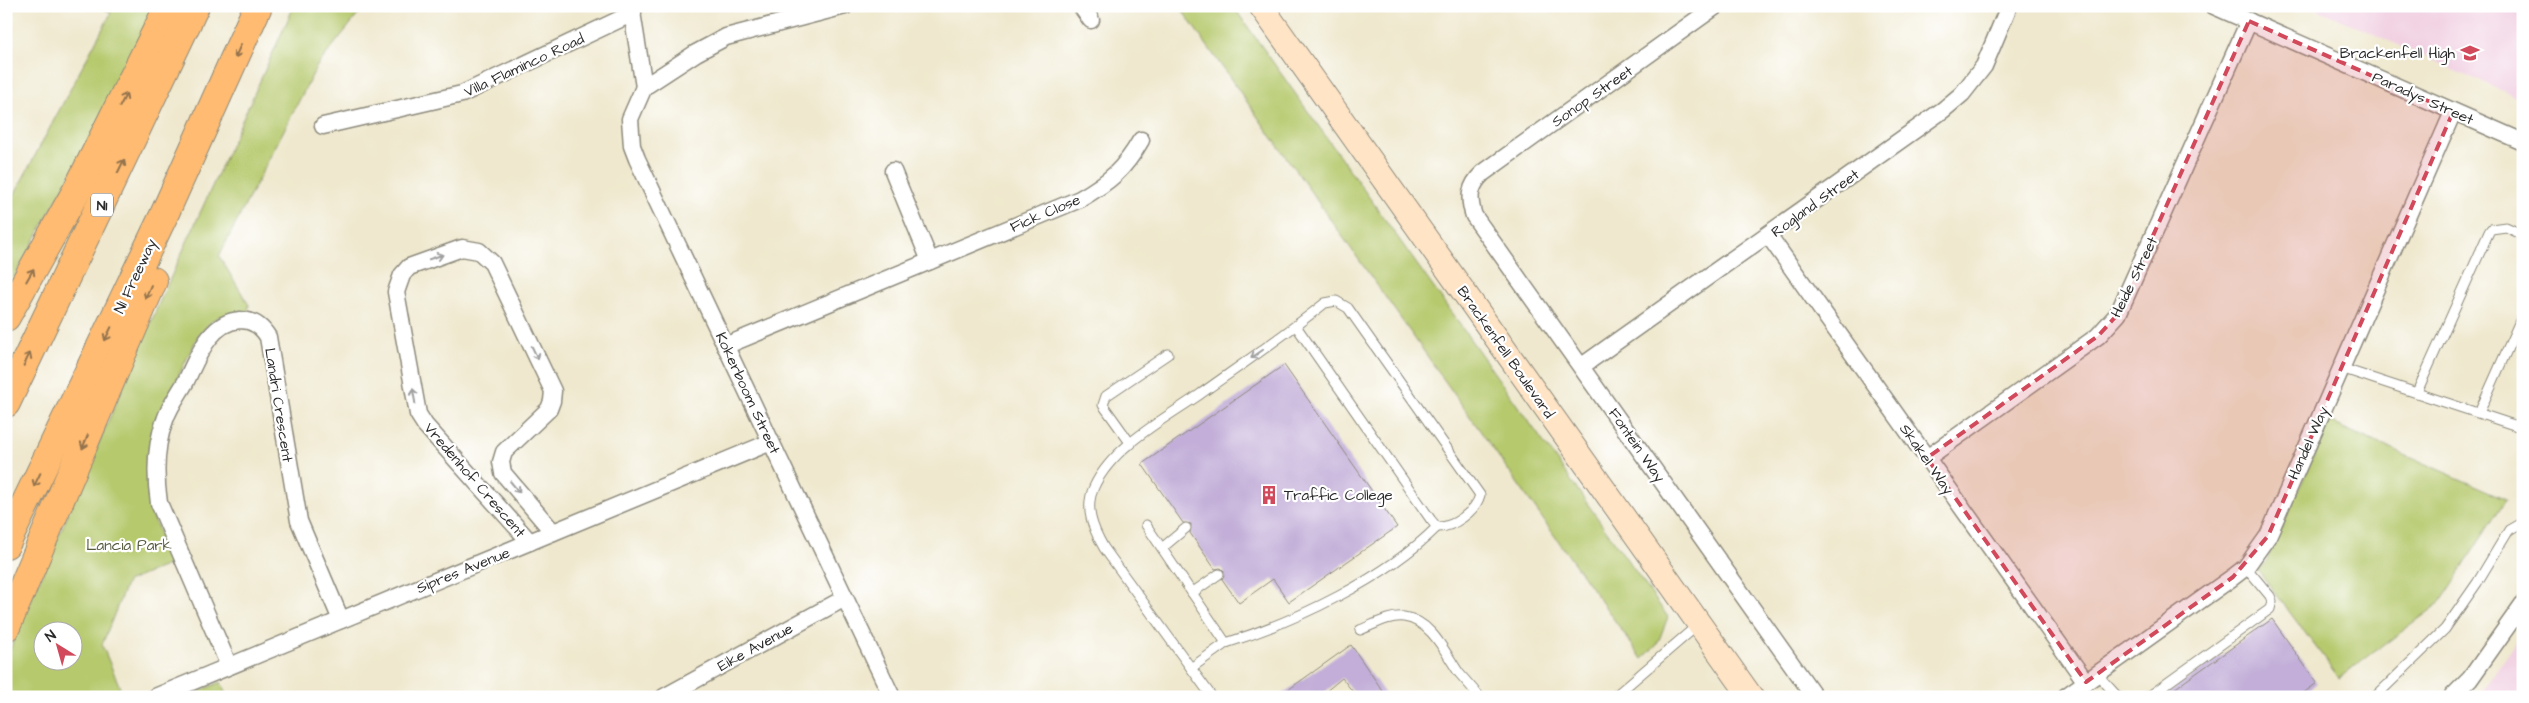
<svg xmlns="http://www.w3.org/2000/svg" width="2529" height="703" font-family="'Architects Daughter',sans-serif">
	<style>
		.built { fill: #f1d0e2 }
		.green { fill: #b6c96d; stroke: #707a4c; fill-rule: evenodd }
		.building { fill: #c2aed8 }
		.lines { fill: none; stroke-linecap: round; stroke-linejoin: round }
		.lane-casing { stroke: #8d8a7c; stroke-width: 11 }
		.street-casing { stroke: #8d8a7c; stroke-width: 19 }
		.secondary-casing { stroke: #8d8a7c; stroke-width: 26 }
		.highway-casing { stroke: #8d8a7c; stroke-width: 30 }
		.lane { stroke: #fff; stroke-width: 9 }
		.street { stroke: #fff; stroke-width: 16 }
		.secondary { stroke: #ffe4c6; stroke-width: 24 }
		.highway { stroke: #febb71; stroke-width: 28 }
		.oneway { stroke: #94734e }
		.oneway2 { stroke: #a0a0a0 }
		.marked { fill: #d1495b; fill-opacity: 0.2; stroke: #d1495b; stroke-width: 4; stroke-dasharray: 10 6; stroke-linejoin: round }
		.labels { text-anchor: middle; stroke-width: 4.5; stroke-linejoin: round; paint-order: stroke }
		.shield { fill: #fff; stroke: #6b6b6b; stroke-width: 1 }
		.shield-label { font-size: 14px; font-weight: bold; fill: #2b2b2b }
		.poi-label { font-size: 15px; fill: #2b2b2b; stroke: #fff; text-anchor: end }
		.street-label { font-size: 15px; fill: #2b2b2b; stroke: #fff }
		.park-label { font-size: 15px; fill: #555a3f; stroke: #fff }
	</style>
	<rect width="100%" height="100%" fill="#fff"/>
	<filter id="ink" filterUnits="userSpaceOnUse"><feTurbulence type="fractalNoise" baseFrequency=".02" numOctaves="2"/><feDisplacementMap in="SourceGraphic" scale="10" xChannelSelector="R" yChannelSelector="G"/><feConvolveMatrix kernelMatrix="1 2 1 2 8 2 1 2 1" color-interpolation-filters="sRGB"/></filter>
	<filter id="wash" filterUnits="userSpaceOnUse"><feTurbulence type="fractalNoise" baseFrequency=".0096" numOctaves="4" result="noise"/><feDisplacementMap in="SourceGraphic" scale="20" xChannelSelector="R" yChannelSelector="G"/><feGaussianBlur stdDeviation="1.12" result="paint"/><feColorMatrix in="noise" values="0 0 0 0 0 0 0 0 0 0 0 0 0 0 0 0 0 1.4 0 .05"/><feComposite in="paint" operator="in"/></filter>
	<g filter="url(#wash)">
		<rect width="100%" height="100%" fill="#efe8ce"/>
		<g class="built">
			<polygon points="2310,6 2523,6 2523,100"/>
			<polygon points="2523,633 2523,697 2478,697"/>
		</g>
		<g class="green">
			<polygon points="100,6 155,6 88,142 6,292 6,210 111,13"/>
			<path d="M294,6h71l-48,60 -98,190 30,49 -1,7 -27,4 -9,5 -14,15 -45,92 -5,62 2,19 22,54 -45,19 -25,63 22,52h-118v-39l154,-357zM42,630h30v30h-30z"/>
			<polygon points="1179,6 1233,6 1668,617 1657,645 1642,659"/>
			<polygon points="2329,422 2506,499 2439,604 2339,678 2258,570 2266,562"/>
			<polygon points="221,682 227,697 185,697"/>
		</g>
		<g id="blocks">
			<g class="building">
				<polygon points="1284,365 1397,527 1289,602 1273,579 1239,603 1222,579 1224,571 1221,568 1215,569 1190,533 1191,524 1183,523 1142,464"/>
				<polygon points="2272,619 2317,683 2298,697 2163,697"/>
				<polygon points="1351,645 1387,697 1357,697 1342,678 1319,697 1278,697"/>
			</g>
		</g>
	</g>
	<g filter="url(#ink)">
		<use href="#blocks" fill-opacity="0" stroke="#8d8a7c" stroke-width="1"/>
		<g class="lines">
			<g class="lane-casing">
				<g id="lane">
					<polyline points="2341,368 2520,427"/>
					<polyline points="2417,392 2489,232 2491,229 2506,227 2523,235"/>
					<polyline points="2479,413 2523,314"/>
					<polyline points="1131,444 1103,405 1106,396 1168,354"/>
					<polyline points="1146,525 1226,643 1191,668"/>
					<polyline points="1162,548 1186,528"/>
					<polyline points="1192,593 1219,574"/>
					<path d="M1360,630c13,-5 30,-15 44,-13 28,4 41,36 55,56 7,8 14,16 21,24"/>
					<path d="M1226,643c70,-22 159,-64 211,-116"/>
					<polyline points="2097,674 2118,697"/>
					<path d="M1212,697l-108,-149c-11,-19 -20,-40 -10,-61 18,-40 70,-68 105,-92 42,-30 86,-60 126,-92l11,-2 12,7 132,187c-4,16 -27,33 -43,32l-6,-7 -135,-194"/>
					<polyline points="1614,697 1699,624"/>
					<polyline points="2148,697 2270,609 2272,601 2270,596 2246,567"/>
					<polyline points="2375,697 2445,629 2477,583 2509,530 2523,522"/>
				</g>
			</g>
			<g class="street-casing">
				<g id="street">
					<polyline points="631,6 644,87"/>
					<polyline points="845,6 726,37 696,53 644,87 630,119 632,146 637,159 892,697"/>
					<polyline points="1081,6 1091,20"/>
					<path d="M1716,6l-233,167c-14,13 -15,25 -9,43l341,481"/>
					<polyline points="2214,6 2523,142"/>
					<polyline points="323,126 462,94 633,13"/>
					<polyline points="893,171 930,261"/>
					<polyline points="1769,236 2086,682"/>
					<path d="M725,346l355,-147c29,-17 44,-29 61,-59"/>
					<polyline points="1582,366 1943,110 1962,94 1984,66 2009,6"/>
					<polyline points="1927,458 2098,336 2118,314 2249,21"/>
					<polyline points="530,542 425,425 418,414 396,292 402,275 409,267 462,248 479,251 492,263 553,391 552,401 549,409 504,452 501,462 503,473 553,532"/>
					<path d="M229,666l-70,-163c-4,-27 -4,-57 6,-83 4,-13 13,-25 20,-37 12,-24 24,-61 55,-63 13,0 22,7 28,17l31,184 42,99"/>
					<polyline points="155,697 771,442"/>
					<polyline points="664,697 845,598"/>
					<polyline points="2065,697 2233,577 2246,567 2268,536 2453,112"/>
					<polyline points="2452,697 2470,679 2523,604"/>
				</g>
			</g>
			<g class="secondary-casing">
				<polyline id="secondary" points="1261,6 1751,697"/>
			</g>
			<g class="highway-casing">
				<g id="highway">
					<polyline points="6,317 78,188 169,6"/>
					<polyline points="6,403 195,6"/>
					<polyline points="6,544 163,217 258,6"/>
					<polyline points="6,627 153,281"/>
				</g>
			</g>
			<use href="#lane" class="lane"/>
			<use href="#street" class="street"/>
			<use href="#secondary" class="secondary"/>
			<use href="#highway" class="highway"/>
		</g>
		<defs><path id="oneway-shaft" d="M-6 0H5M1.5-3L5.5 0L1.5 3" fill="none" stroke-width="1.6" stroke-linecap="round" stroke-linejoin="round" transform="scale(1.25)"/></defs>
		<g class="oneway">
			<use href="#oneway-shaft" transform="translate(238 51) rotate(114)"/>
			<use href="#oneway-shaft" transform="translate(123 100) rotate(-63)"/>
			<use href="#oneway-shaft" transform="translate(121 166) rotate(-64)"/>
			<use href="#oneway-shaft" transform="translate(30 275) rotate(-60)"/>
			<use href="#oneway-shaft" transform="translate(148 292) rotate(113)"/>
			<use href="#oneway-shaft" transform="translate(108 334) rotate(116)"/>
			<use href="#oneway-shaft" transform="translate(27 359) rotate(-64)"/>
			<use href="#oneway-shaft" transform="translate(85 442) rotate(113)"/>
			<use href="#oneway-shaft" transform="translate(37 480) rotate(116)"/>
		</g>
		<g class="oneway2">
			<use href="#oneway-shaft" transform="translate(436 257) rotate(-18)"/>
			<use href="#oneway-shaft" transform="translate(535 353) rotate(64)"/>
			<use href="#oneway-shaft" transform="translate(1257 354) rotate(145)"/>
			<use href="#oneway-shaft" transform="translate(414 396) rotate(-100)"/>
			<use href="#oneway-shaft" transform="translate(515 487) rotate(50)"/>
		</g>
	</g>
	<path class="marked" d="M2249,21l204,91 -185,424 -35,41 -147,105 -159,-224 171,-122 20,-22z"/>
	<defs>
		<g id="school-bare" transform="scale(1.5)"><path d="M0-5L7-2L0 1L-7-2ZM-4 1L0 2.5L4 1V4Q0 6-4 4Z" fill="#d1495b" stroke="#fff" stroke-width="2.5" paint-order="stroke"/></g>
		<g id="building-bare" transform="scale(1.5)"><path d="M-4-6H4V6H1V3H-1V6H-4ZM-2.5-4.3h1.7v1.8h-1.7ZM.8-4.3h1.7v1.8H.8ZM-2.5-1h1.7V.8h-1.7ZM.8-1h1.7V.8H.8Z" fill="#d1495b" stroke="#fff" stroke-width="2.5" paint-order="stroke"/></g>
	</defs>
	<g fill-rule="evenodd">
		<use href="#school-bare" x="2470" y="53"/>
		<use href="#building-bare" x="1269" y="495"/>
	</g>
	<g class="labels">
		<rect class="shield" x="91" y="193.5" width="22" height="23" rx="4"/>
		<g class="shield-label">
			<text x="102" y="210">N1</text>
		</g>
		<g class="poi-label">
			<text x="2455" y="58">Brackenfell High</text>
			<text x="1284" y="500" text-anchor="start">Traffic College</text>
		</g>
		<g class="street-label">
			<text transform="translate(524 65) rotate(-25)" y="5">Villa Flaminco Road</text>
			<text transform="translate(1592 96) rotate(-35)" y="5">Sonop Street</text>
			<text transform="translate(2423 98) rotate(24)" y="5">Paradys Street</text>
			<text transform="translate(1815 203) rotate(-36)" y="5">Rogland Street</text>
			<text transform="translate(1045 213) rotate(-23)" y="5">Fick Close</text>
			<text transform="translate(135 276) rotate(-65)" y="5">N1 Freeway</text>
			<text transform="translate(2134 277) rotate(-64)" y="5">Heide Street</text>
			<text transform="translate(1506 352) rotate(55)" y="5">Brackenfell Boulevard</text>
			<text transform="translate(748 393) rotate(65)" y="5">Kokerboom Street</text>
			<text transform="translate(279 405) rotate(81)" y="5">Landri Crescent</text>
			<text transform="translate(2308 443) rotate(-66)" y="5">Handel Way</text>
			<text transform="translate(1637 445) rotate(55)" y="5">Fontein Way</text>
			<text transform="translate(1927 459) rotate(55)" y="5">Skakel Way</text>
			<text transform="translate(475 480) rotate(49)" y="5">Vredenhof Crescent</text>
			<text transform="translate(463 570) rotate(-22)" y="5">Sipres Avenue</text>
			<text transform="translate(755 647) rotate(-29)" y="5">Eike Avenue</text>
		</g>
		<g class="park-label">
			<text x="129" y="550">Lancia Park</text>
		</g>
	</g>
	<rect width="2529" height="703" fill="none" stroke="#fff" stroke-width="25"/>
	<g transform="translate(58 646) rotate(323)"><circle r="24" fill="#ffffff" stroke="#aaaaaa"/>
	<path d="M0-4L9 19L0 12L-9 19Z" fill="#d1495b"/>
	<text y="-8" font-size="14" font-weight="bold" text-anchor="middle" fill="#2b2b2b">N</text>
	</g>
</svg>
